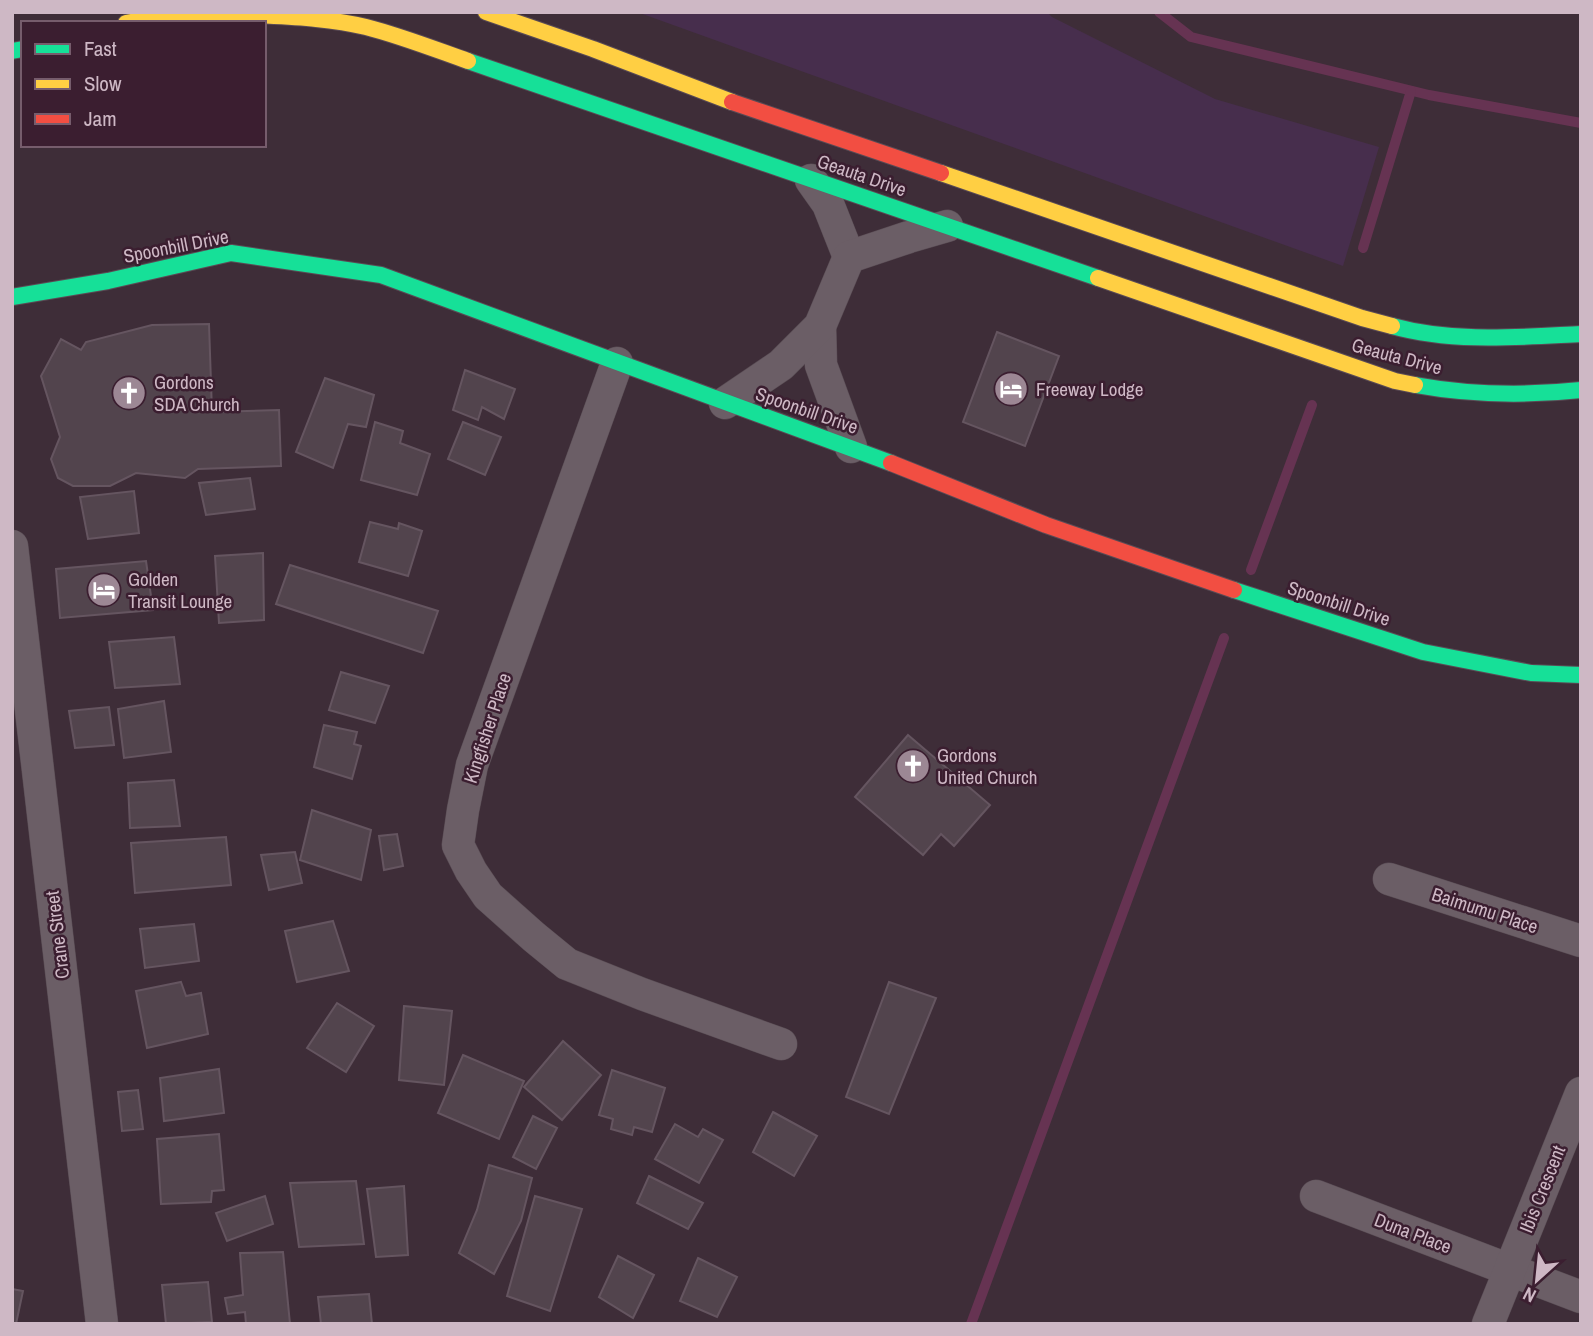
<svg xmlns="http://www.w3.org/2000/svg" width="1593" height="1336" font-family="'Archivo Narrow',sans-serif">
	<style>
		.green { fill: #472e4d }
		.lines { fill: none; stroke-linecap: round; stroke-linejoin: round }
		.stream { stroke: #663352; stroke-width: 10 }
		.building { fill: #52444d; stroke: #655560; stroke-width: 2 }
		.street-casing { stroke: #584b53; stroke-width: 33 }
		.fast-casing { stroke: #5a4b55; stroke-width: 18 }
		.slow-casing { stroke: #5a4b55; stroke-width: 18 }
		.jam-casing { stroke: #5a4b55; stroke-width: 18 }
		.street { stroke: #6b5e66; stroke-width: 32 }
		.fast { stroke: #16e098; stroke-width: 16 }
		.slow { stroke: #ffcf43; stroke-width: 16 }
		.jam { stroke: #f24e42; stroke-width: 16 }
		.labels { text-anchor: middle; stroke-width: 5; stroke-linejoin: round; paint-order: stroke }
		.street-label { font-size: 19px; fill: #ceb8c5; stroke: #3b1e30 }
		.poi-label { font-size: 19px; fill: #ceb8c5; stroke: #3b1e30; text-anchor: start }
	</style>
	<rect width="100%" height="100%" fill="#3e2d38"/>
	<polygon class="green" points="637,12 1047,12 1052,17 1215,99 1379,147 1343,266"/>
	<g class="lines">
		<g class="stream">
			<polyline points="1159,12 1191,37 1429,95 1581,123"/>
			<polyline points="1363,248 1411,91"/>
			<polyline points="1251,570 1312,405"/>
			<polyline points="971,1324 1224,638"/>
		</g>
	</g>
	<g class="building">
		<polygon points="209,324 212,412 279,410 281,466 198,469 185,478 136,473 110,486 73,486 58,478 51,459 60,437 41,376 61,339 81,350 86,342 152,325"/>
		<polygon points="997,332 1059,356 1025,446 963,422"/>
		<polygon points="465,370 515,389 504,419 482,407 478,420 453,410"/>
		<polygon points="325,378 374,395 366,427 348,424 333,468 296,452"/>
		<polygon points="375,422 403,431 400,443 430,454 417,495 361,480"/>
		<polygon points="463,422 501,437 485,475 448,459"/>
		<polygon points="250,478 255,509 206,515 199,483"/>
		<polygon points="134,491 139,533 88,539 80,497"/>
		<polygon points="370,522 398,529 399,523 422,531 408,576 359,562"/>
		<polygon points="263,553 264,620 219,623 215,556"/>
		<polygon points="146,561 153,610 60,618 56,569"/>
		<polygon points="290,565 438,611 423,653 276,604"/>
		<polygon points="174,637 180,684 115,688 109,642"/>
		<polygon points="341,672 389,686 375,723 329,710"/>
		<polygon points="164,701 171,752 124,758 118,709"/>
		<polygon points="109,707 114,745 75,748 69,711"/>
		<polygon points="324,725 357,732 354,744 361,746 352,779 314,767"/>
		<polygon points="908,735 990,805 954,846 941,834 923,855 855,797"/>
		<polygon points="174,780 180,826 130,828 128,783"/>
		<polygon points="312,810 371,830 361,880 300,860"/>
		<polygon points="397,834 403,866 384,870 379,836"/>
		<polygon points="226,837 231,885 135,893 131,843"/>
		<polygon points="295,852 302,883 269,890 261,855"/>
		<polygon points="333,921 349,971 297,982 285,931"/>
		<polygon points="194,924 199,961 145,968 140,929"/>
		<polygon points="181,982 186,996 201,993 208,1034 147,1048 136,991"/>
		<polygon points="889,982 936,998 889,1114 846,1097"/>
		<polygon points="337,1003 374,1026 346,1072 307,1048"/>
		<polygon points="404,1006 452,1011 444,1085 399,1080"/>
		<polygon points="563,1041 601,1075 562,1120 524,1087"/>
		<polygon points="463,1055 524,1081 499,1139 438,1113"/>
		<polygon points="219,1069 224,1113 164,1121 160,1078"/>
		<polygon points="612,1070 665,1088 652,1132 634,1127 632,1135 611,1129 613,1119 599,1115"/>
		<polygon points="138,1090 143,1129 122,1131 118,1092"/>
		<polygon points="773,1112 817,1136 794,1176 753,1152"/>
		<polygon points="533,1116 557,1128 536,1169 513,1157"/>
		<polygon points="675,1124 698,1137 703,1129 723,1140 699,1183 655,1159"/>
		<polygon points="219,1134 224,1190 212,1191 211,1202 161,1204 157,1139"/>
		<polygon points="489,1165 532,1178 521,1221 494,1274 459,1253 477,1210"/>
		<polygon points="649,1176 703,1203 688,1229 637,1203"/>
		<polygon points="356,1181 364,1244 299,1247 290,1183"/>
		<polygon points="404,1186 408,1255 376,1257 367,1189"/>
		<polygon points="265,1196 273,1224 227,1241 216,1213"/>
		<polygon points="535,1196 582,1209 550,1311 507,1296"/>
		<polygon points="283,1252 290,1324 246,1324 245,1312 228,1314 225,1298 243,1295 240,1253"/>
		<polygon points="618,1256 654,1275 633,1318 599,1297"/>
		<polygon points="698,1258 737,1277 717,1317 680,1301"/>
		<polygon points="208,1282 212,1322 166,1324 162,1285"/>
		<polygon points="12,1289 23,1291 16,1324 12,1324"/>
		<polygon points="369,1294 372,1324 321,1324 318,1297"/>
	</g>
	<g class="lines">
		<g class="street-casing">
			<g id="street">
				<polyline points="811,180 828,204 849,257"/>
				<polyline points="820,326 821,365 851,447"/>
				<polyline points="617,363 472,765 463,810 458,845 471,871 488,896 534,937 567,964 642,994 781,1044"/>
				<polyline points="725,403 781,365 820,326 849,257 909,237 947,226"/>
				<polyline points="12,546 102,1324"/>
				<polyline points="1389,879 1581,941"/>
				<polyline points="1316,1196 1581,1297"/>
				<polyline points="1488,1324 1581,1093"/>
			</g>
		</g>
		<g class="fast-casing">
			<g id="fast">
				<polyline points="12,51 23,49"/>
				<polyline points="468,61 1098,278"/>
				<polyline points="12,297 108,281 231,253 381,275 891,463"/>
				<path d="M1392,326c61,17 127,11 189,8"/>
				<path d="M1415,385c55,10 110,11 166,5"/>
				<polyline points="1234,590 1423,652 1531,673 1581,675"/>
			</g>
		</g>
		<g class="slow-casing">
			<g id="slow">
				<polyline points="486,12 593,49 732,102"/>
				<path d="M126,23c43,-10 85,-9 128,-8 38,2 75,3 112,12 35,9 68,22 102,34"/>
				<polyline points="941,173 1362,318 1392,326"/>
				<polyline points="1098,278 1395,381 1415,385"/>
			</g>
		</g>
		<g class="jam-casing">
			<g id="jam">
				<polyline points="732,102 941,173"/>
				<polyline points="891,463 1046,525 1234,590"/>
			</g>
		</g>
		<use href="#street" class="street"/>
		<use href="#fast" class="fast"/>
		<use href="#slow" class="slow"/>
		<use href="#jam" class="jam"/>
	</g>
	<defs>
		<g id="hotel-disc" transform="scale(1.75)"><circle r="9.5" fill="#9c8794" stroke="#3b1e30"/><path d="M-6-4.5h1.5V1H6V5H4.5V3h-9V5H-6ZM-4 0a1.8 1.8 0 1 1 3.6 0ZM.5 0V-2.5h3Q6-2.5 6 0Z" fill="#fff"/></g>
		<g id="church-disc" transform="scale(1.75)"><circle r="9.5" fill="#9c8794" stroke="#3b1e30"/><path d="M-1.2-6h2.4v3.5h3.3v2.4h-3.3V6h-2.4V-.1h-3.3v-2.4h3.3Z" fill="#fff"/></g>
	</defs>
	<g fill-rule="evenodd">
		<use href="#hotel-disc" x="1011" y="389"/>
		<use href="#church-disc" x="129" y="393"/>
		<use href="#hotel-disc" x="104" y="590"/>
		<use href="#church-disc" x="913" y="766"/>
	</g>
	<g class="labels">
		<g class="street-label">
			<text transform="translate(862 175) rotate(19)" y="7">Geauta Drive</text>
			<text transform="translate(176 246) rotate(-11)" y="7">Spoonbill Drive</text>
			<text transform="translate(1397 356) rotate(15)" y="7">Geauta Drive</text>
			<text transform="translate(807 410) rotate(19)" y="7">Spoonbill Drive</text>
			<text transform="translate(1339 603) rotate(18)" y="7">Spoonbill Drive</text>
			<text transform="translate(487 728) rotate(-72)" y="7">Kingfisher Place</text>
			<text transform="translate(1485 910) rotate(18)" y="7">Baimumu Place</text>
			<text transform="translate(57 935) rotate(-97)" y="7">Crane Street</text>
			<text transform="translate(1542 1189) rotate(-68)" y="7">Ibis Crescent</text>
			<text transform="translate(1413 1233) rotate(21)" y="7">Duna Place</text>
		</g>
		<g class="poi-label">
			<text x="154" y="389">Gordons<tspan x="154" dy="22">SDA Church</tspan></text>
			<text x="1036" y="396">Freeway Lodge</text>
			<text x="128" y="586">Golden<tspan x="128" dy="22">Transit Lounge</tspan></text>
			<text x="937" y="762">Gordons<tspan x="937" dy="22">United Church</tspan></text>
		</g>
	</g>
	<rect width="1593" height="1336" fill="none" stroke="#ceb8c5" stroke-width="28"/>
	<rect x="21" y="21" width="245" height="126" fill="#3b1e30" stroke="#765c6c" stroke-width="2"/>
	<rect x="35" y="44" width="35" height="10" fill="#16e098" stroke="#765c6c" stroke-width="2"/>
	<text x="84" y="56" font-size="21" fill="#ceb8c5">Fast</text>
	<rect x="35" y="79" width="35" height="10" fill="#ffcf43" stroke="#765c6c" stroke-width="2"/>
	<text x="84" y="91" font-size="21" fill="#ceb8c5">Slow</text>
	<rect x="35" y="114" width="35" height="10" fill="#f24e42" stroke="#765c6c" stroke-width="2"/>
	<text x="84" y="126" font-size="21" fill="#ceb8c5">Jam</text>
	<g transform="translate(1537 1280) rotate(207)" stroke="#3b1e30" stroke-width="5" paint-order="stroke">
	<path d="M0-5L12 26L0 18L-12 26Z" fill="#ceb8c5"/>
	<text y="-10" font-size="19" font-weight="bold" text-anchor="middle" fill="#ceb8c5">N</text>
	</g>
</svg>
